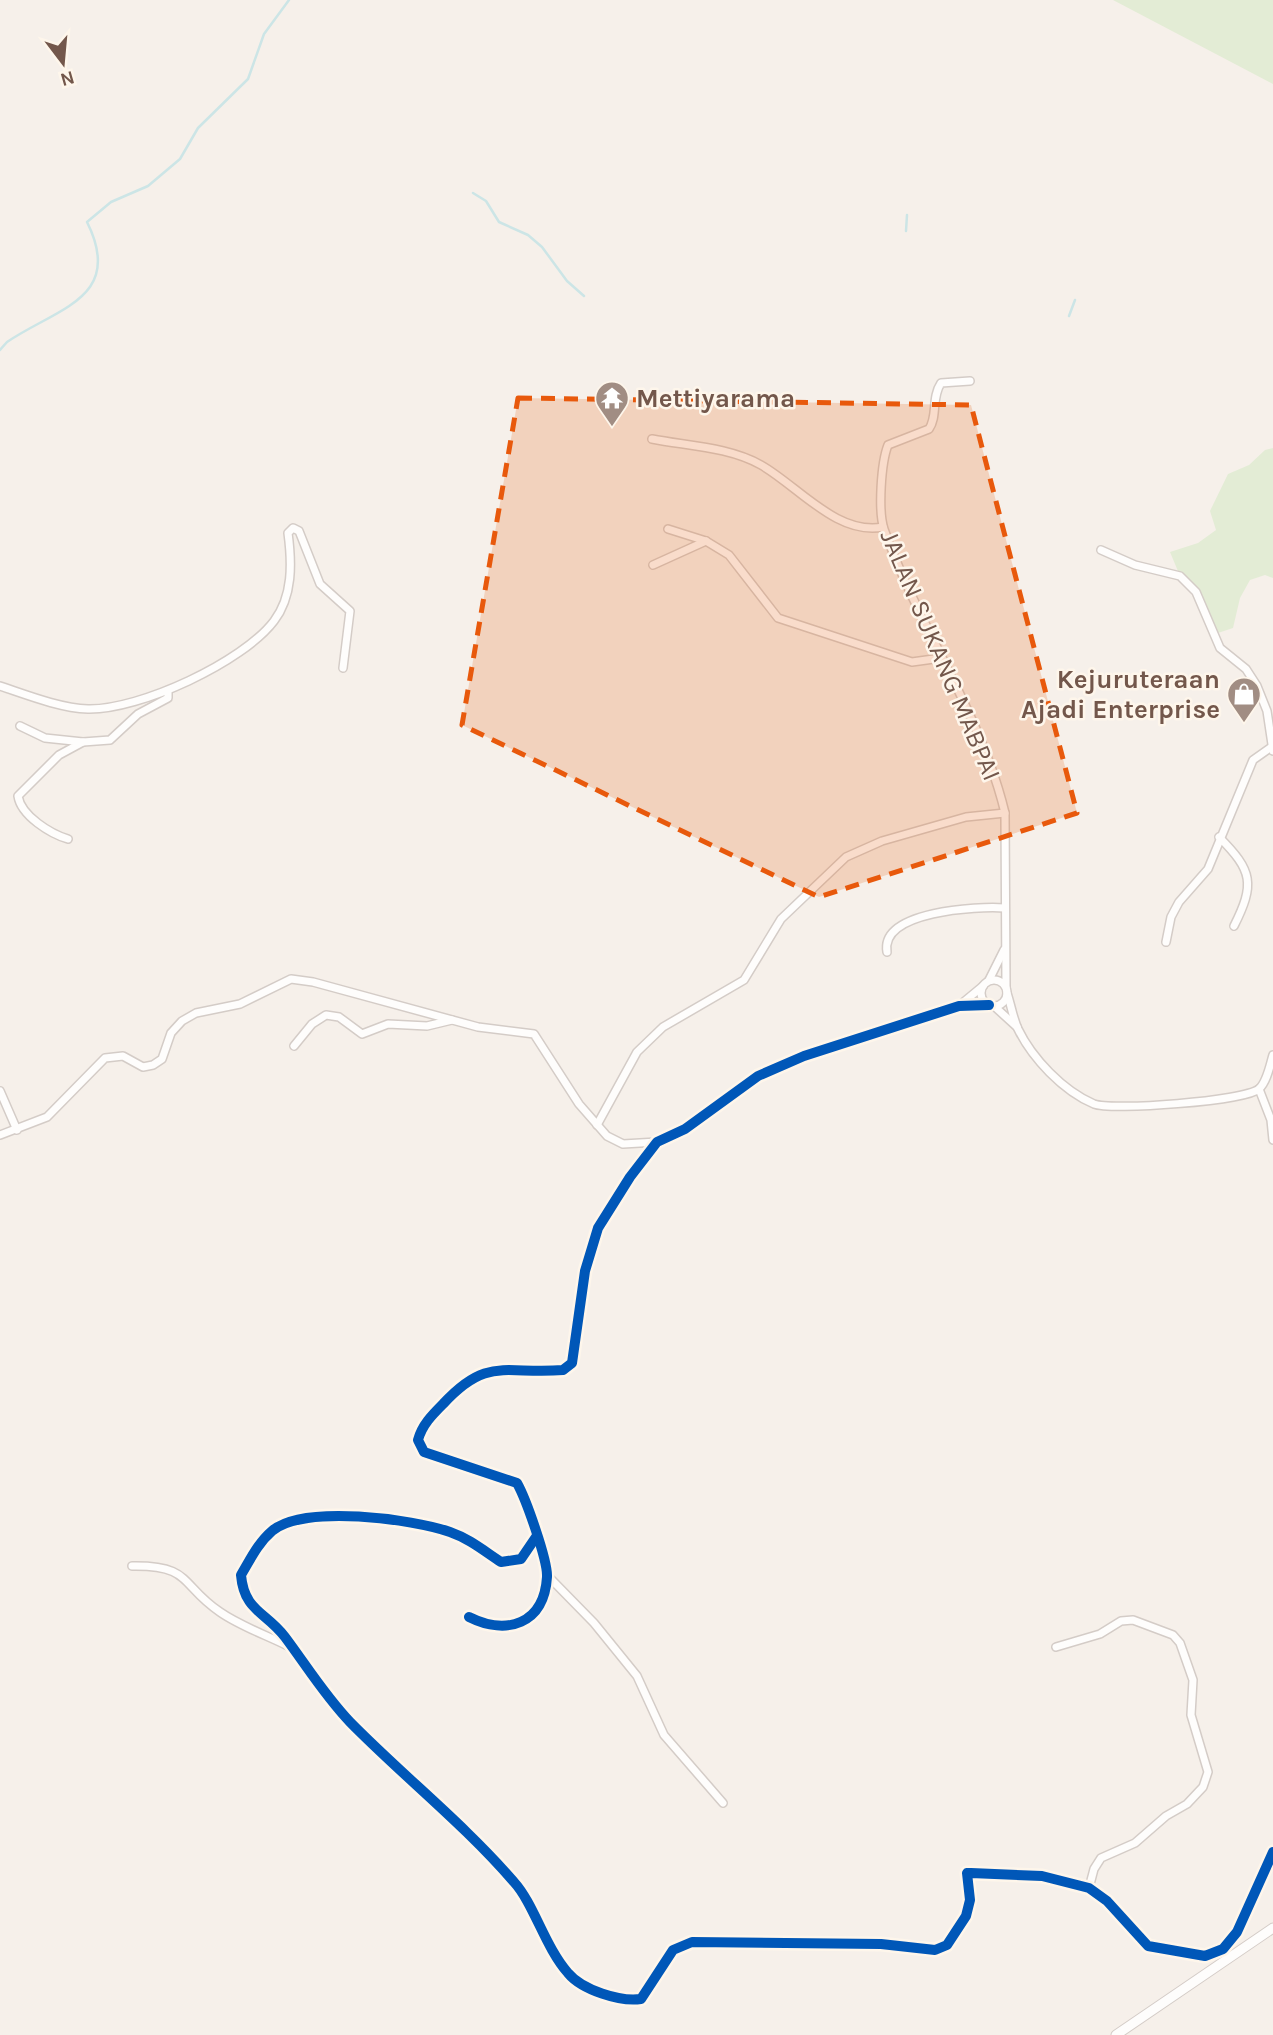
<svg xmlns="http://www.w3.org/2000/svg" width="1273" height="2035" font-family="Karla,sans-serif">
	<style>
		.green { fill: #e3ecd5 }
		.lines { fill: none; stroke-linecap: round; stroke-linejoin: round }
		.stream { stroke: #cce5e6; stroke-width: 2.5 }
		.minor-casing { stroke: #d4ccc7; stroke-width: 10 }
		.tertiary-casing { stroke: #d4ccc7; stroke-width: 11 }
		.minor { stroke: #fefdfc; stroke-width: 7 }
		.tertiary { stroke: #fefdfc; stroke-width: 9 }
		.cycleway-casing { stroke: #fef6eb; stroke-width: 15 }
		.cycleway { stroke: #0057b8; stroke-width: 10 }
		.marked { fill: #e8590c; fill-opacity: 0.2; stroke: #e8590c; stroke-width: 5; stroke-dasharray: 14 9; stroke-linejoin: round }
		.labels { text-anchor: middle; stroke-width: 5; stroke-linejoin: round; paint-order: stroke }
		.poi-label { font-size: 26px; font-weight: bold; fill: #73574b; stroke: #fef6eb; text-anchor: start }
		.street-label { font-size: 26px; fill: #73574b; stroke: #fef6eb }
	</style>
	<rect width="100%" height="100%" fill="#f6f0ea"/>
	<g class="green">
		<polygon points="1113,0 1273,0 1273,84"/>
		<polygon points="1273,448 1273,578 1265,575 1250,580 1240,598 1233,628 1212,635 1201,598 1180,576 1170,552 1198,543 1216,530 1210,511 1228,474 1249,465 1265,450"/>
	</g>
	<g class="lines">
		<g class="stream">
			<polyline points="473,193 486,201 499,222 528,235 542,247 567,281 584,296"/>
			<polyline points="906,231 907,215"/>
			<polyline points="1069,316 1075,300"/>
			<path d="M0,350l7,-8c50,-34 118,-44 80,-120l24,-20 37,-16 32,-27 18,-31 50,-49 16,-45 25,-34"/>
		</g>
		<g class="minor-casing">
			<g id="minor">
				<path d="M970,381l-29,2c-10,15 -3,33 -12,46l-41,16c-7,18 -10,66 -4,84 34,97 97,184 121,284l1,174"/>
				<path d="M652,439c36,7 77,8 109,26 36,20 76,71 122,62"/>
				<polyline points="668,529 706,541 729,555 778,618 912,662 941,658"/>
				<polyline points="1101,550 1135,565 1180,576 1196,592 1220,648 1246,669 1257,686 1267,711 1273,751"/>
				<polyline points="653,565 706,541"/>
				<path d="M0,686c27,9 60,22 88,23 52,1 155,-47 186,-88 19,-25 18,-58 14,-88l5,-5 6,3 21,53 30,27 -7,57"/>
				<path d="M20,726l25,12 38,4 -24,13 -41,41c3,20 33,38 50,43"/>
				<polyline points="83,742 110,740 138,714 168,698 168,691"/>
				<path d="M1219,837c34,34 36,47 15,89"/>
				<polyline points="1166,942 1171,917 1179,902 1208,869 1253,760 1270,748"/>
				<path d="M887,952c-7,-41 90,-46 118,-44"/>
				<circle cx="994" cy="993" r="13"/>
				<polyline points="989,980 1004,950"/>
				<path d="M1007,993c4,12 6,25 11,36 14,29 45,62 76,75 18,7 150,-3 165,-15 8,-7 11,-24 14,-34"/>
				<polyline points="960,1005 983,986"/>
				<polyline points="994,1006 1017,1027"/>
				<polyline points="294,1046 312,1024 326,1015 339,1017 362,1034 388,1024 427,1026 452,1020"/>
				<polyline points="1259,1089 1271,1120 1273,1140"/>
				<polyline points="0,1091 17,1130"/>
				<polyline points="597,1125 637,1052 663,1027 744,980 781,919 846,857 882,841 966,817 1005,813"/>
				<polyline points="0,1135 47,1117 105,1058 123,1056 143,1067 153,1065 162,1059 171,1033 182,1021 196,1013 240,1004 291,979 313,982 478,1027 534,1034 579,1104 607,1136 623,1144 657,1142"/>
				<path d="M536,1537l-15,22 -20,3c-17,-11 -31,-23 -51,-30 -37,-13 -147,-28 -178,-1 -14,12 -22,29 -31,44 3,36 25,37 44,62 21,28 40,59 65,85 53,54 114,102 164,160 20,22 31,65 54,91 14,17 52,29 73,26l32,-49 19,-8 189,2 54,6 12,-5 19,-29 4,-16 -3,-27h4l71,3 47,12 18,13 41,45 57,10 18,-7 14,-17 36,-80"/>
				<path d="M132,1566c60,-1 48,19 88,46 20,14 46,23 68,34"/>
				<polyline points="548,1576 594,1623 637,1676 664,1735 723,1803"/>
				<path d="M469,1617c38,19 75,7 78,-40 1,-16 -21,-78 -30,-94l-93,-31 -6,-12c4,-15 14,-25 25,-36 45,-49 63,-29 120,-34l9,-7 13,-92 13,-43 32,-51 27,-35 28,-13 73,-53 46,-20 155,-50 30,-1"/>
				<polyline points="1056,1647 1100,1634 1121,1621 1133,1620 1173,1635 1180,1643 1193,1680 1191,1715 1208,1772 1203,1787 1187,1804 1166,1816 1135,1843 1101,1858 1094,1869 1089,1888"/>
			</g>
		</g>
		<g class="tertiary-casing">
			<polyline id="tertiary" points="1116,2035 1273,1928"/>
		</g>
		<use href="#minor" class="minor"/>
		<use href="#tertiary" class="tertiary"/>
		<g class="cycleway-casing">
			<g id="cycleway">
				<path d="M536,1537l-15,22 -20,3c-17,-11 -31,-23 -51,-30 -37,-13 -147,-28 -178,-1 -14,12 -22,29 -31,44 3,36 25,37 44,62 21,28 40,59 65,85 53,54 114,102 164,160 20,22 31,65 54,91 14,17 52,29 73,26l32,-49 19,-8 189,2 54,6 12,-5 19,-29 4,-16 -3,-27h4l71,3 47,12 18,13 41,45 57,10 18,-7 14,-17 36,-80"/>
				<path d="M469,1617c38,19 75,7 78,-40 1,-16 -21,-78 -30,-94l-93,-31 -6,-12c4,-15 14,-25 25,-36 45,-49 63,-29 120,-34l9,-7 13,-92 13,-43 32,-51 27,-35 28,-13 73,-53 46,-20 155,-50 30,-1"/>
			</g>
		</g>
		<use href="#cycleway" class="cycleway"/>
	</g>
	<path class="marked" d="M518,398l453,7 106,408 -258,84 -357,-172z"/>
	<defs>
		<g id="temple-pin" transform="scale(1.75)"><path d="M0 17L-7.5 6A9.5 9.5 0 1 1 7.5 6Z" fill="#a18d83" stroke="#fef6eb"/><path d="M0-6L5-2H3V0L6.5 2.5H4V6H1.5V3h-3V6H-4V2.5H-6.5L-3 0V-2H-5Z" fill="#fff"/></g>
		<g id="shop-pin" transform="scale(1.75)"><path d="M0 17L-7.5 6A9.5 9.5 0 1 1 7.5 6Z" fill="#a18d83" stroke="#fef6eb"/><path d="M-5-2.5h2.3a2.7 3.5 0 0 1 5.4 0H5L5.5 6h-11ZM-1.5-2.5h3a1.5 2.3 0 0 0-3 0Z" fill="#fff"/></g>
	</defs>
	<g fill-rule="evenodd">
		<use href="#temple-pin" x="612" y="398"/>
		<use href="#shop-pin" x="1244" y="694"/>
	</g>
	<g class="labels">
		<g class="poi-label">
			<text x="636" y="407">Mettiyarama</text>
			<text x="1220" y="688" text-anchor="end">Kejuruteraan<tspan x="1220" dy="30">Ajadi Enterprise</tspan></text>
		</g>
		<g class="street-label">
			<text transform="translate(941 655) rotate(67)" y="9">JALAN SUKANG MABPAI</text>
		</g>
	</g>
	<g transform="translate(63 63) rotate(164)" stroke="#fef6eb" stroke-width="5" paint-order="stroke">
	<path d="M0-5L12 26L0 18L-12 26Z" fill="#73574b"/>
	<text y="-10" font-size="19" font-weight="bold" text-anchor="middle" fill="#73574b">N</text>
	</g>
</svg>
